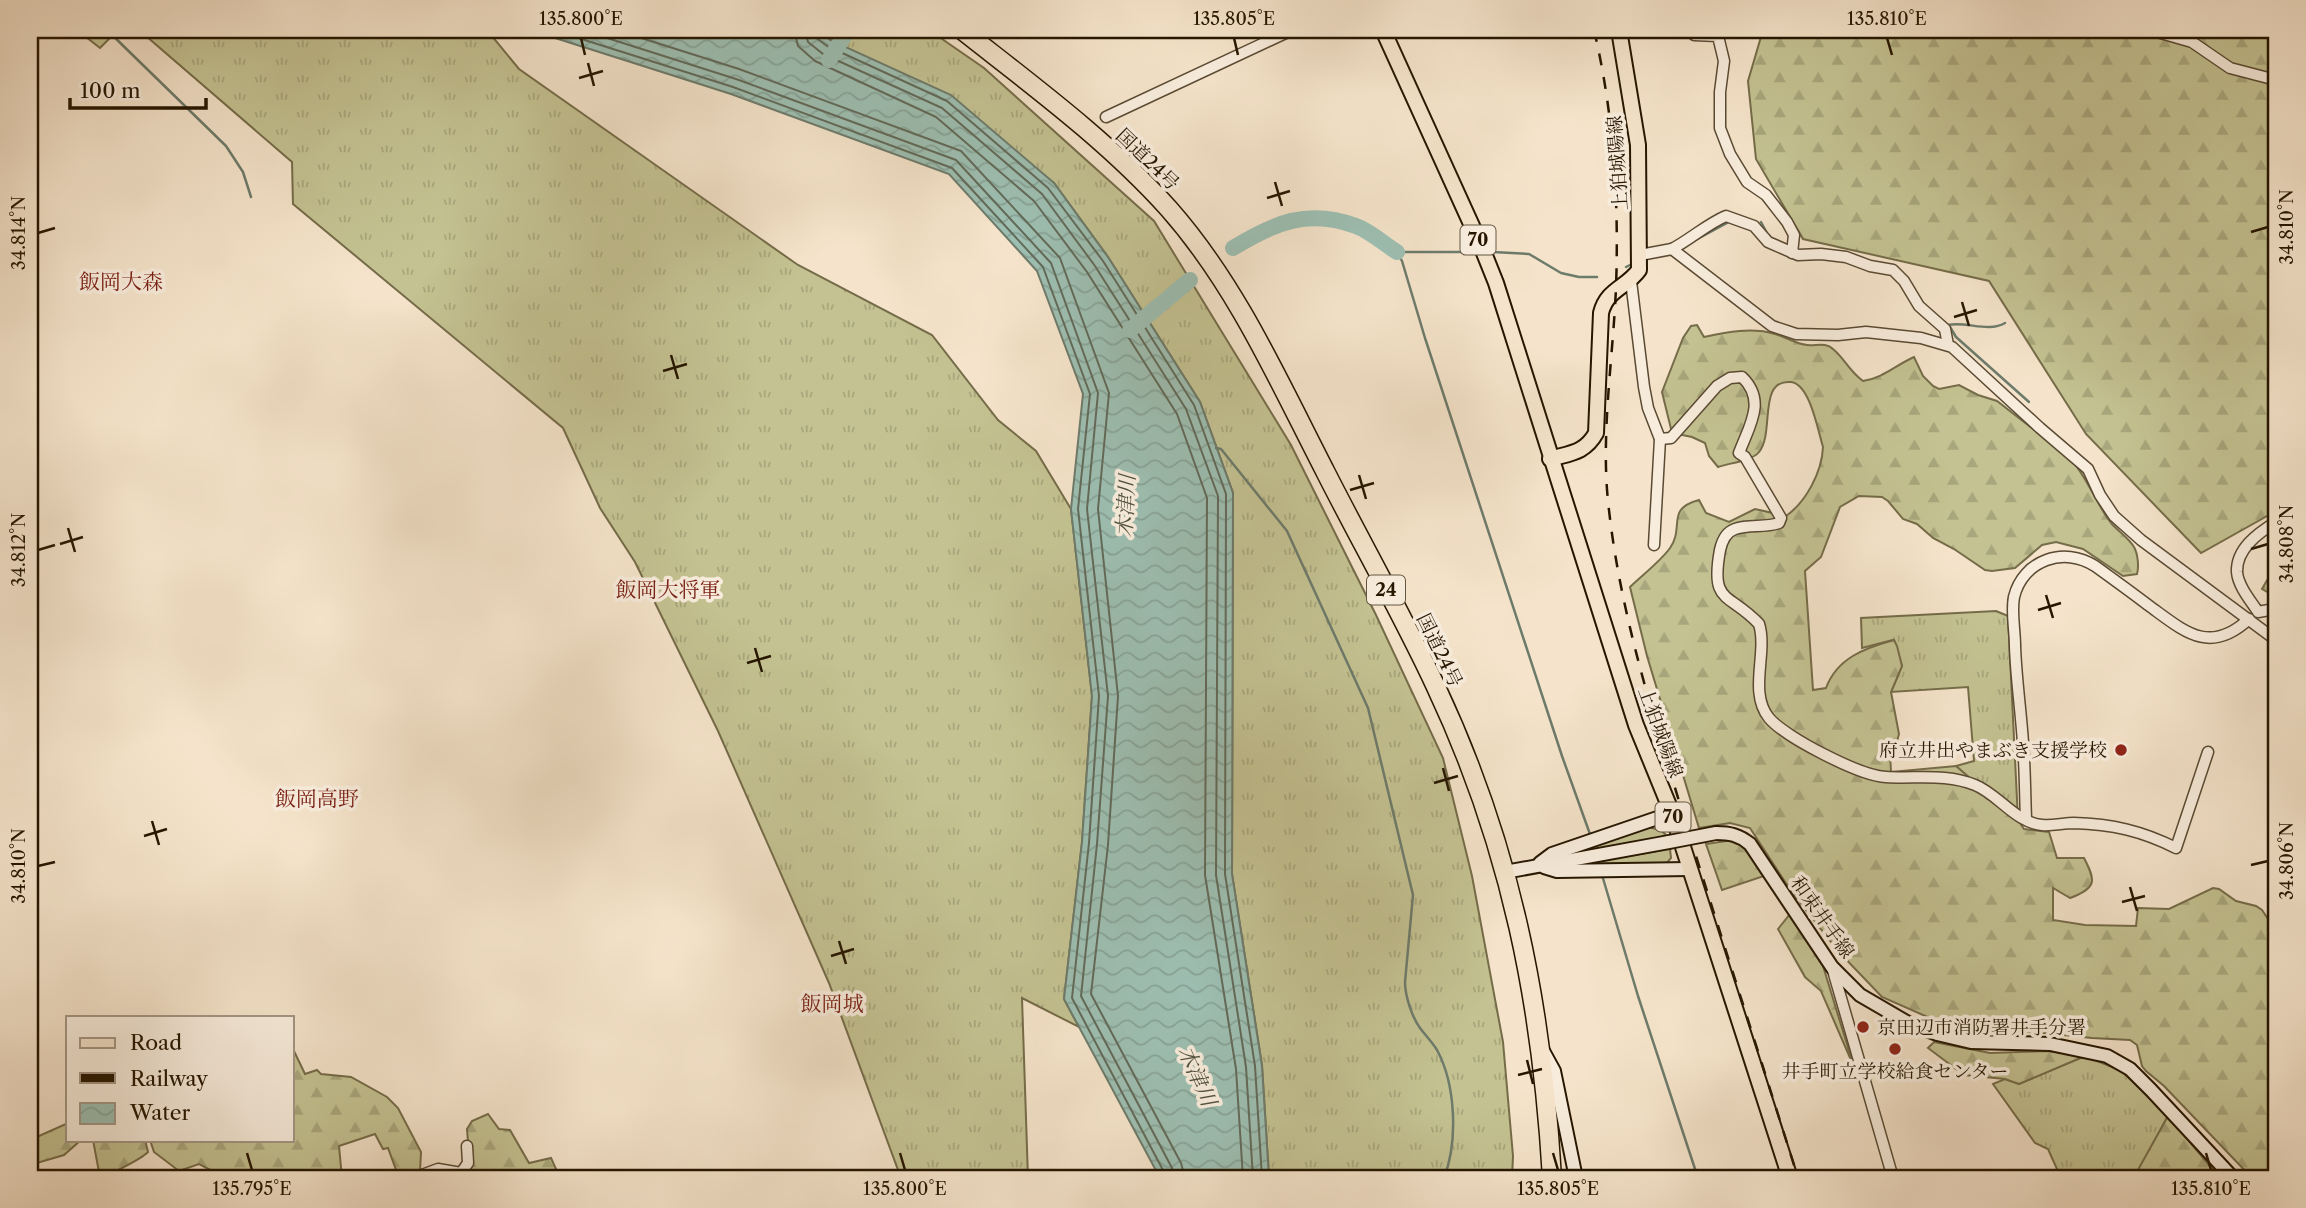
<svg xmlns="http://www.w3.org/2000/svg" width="2306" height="1208" font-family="'Libre Caslon Text','Noto Serif JP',serif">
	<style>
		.grass { fill: url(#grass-tufts); stroke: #756c49; stroke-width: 2 }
		.forest { fill: url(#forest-firs); stroke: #756c49; stroke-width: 2 }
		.water { fill: url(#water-waves); stroke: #6d7b6b; stroke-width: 2 }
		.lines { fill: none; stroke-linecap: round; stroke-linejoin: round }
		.shore { stroke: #626a59; stroke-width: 2 }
		.stream { stroke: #6d7b6b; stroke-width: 2.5 }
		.river { stroke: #9dbfb2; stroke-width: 16 }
		.street-casing { stroke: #5a4a33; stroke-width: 13 }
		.secondary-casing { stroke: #261600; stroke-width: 16 }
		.primary-casing { stroke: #261600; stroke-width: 18 }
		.highway-casing { stroke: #261600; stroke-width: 21 }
		.street { stroke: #f8eddd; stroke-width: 10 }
		.secondary { stroke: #f8eddd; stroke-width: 12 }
		.primary { stroke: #f5e4cb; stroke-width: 14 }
		.highway { stroke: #f5e4cb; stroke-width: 18 }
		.rail { stroke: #261600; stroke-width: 2.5; stroke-dasharray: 12 12; stroke-linecap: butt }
		.secondary-bridge-casing { stroke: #261600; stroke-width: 16; stroke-linecap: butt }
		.secondary-bridge { stroke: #f8eddd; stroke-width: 12 }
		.ticks { fill: none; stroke: #261600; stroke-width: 2.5 }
		.poi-dot { fill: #8f2418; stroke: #f8eddd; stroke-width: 2.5 }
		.labels { text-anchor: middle; stroke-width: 7; stroke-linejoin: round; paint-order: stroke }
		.shield { fill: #f8eddd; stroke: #655642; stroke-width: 2 }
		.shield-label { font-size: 18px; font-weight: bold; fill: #261600 }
		.street-label { font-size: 19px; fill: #261600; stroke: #f8eddd }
		.poi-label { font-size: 19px; fill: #261600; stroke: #f8eddd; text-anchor: end }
		.neighbourhood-label { font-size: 21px; fill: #7a1f14; stroke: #f8eddd }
		.water-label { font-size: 21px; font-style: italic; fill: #50513e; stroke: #f8eddd }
		.neatline { fill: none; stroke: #261600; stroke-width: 2.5 }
		.ticks-label { font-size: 18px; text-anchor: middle; fill: #261600 }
	</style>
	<defs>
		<pattern id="grass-tufts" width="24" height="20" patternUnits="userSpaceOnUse" patternTransform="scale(1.75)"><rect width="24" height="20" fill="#c4c292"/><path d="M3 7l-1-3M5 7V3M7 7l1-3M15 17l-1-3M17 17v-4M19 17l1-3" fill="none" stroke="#a8a67c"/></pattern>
		<pattern id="forest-firs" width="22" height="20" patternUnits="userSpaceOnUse" patternTransform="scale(1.75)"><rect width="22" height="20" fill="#c4c292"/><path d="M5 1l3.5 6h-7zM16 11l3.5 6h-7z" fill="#a8a67c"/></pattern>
		<pattern id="water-waves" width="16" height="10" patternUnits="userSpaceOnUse" patternTransform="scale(1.75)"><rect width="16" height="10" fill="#9dbfb2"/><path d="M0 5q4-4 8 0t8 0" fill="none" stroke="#87a397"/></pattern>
	</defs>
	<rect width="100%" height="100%" fill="#f5e4cb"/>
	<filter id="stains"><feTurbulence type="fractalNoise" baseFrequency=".00286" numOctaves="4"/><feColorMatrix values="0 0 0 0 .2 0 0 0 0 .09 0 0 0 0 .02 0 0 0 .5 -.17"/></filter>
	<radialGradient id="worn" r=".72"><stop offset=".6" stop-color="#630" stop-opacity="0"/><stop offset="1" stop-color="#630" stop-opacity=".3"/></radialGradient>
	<g class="grass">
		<polygon points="139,30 487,30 519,69 798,265 932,335 998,420 1036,451 1071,509 1092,696 1082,842 1064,999 1079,1027 1022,998 1028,1178 901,1178 829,983 718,731 635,562 600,508 563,428 293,204 292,162"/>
		<polygon points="817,30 929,30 984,68 1154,221 1291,445 1376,615 1443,758 1472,876 1503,1042 1513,1156 1512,1178 1269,1178 1262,1065 1232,874 1233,493 1200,402 1108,257 1054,183"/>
		<polygon points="1996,611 2008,616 2018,820 1956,766 1974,761 1968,687 1891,692 1902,666 1893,640 1862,648 1861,618"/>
		<polygon points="1647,827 1661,830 1668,837 1560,857"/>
		<polygon points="1670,849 1671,858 1666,864 1594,867 1592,862"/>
		<polygon points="2085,1056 2122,1071 2168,1116 2135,1178 2061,1178 2048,1149 2035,1143 1993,1084 2005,1079 2019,1084"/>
	</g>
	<g class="forest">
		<polygon points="77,30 118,30 100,48"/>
		<polygon points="1763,30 2276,30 2276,511 2201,553 2086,434 1989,281 1803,239 1756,159 1748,81"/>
		<path d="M1697,325l7,12c23,-5 48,-10 71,-3 11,3 21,10 32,11 9,1 19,-3 26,4 12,10 16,22 30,32 20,-3 33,-16 51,-24l9,19 10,10 6,3 20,-4 19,10 19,6 72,56c18,19 26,45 42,66 7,8 18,15 23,24 4,7 5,20 3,27l-14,2 -40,-27 -27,-7 -14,3 -27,23 -23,3 -7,-1 -31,-21 -21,-11 -16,-14 -14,-5 -15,-18 -6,-4 -23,-1 -19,11 -19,50 -16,14 8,119 13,-2c11,-30 39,-40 68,-48l3,6 5,20 -11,26 8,42 -2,7 -7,12 1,19 65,-6 62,54 6,9 25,3 8,26h27c12,23 13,30 -14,40l-17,-10v32l32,5 51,1 2,-18 31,1 44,-21 6,1 17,12 20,5 6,4 14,21v247h-24l-88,-92 -18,-15 -4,-5 -5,-21 -7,-5 -38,-2 -153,-16 -57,-25 -43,-45 -48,-61 -41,-63 -20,-5 -31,5 -52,-172 -17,-69c12,-12 30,-25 40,-39 15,-21 -5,-39 29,-48l7,13 23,9 26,-13 31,7c20,-14 36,-44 37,-69 -5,-16 -13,-63 -32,-65 -34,-3 -16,51 -32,70 -7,9 -30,11 -41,15l-9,-11 -4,-13 -13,-6 -20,-4 -10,-41 21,-54 8,-12z"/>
		<polygon points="2276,565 2276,597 2262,589"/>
		<path d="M1733,840c15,7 23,22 31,36l-42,14 -16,-46z"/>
		<polygon points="1790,914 1823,966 1854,1067 1821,991 1805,977 1778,929"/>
		<polygon points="1934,1042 1990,1053 2047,1051 2085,1056 2019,1084 2005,1079 1964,1075 1928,1048"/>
		<polygon points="293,1049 305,1074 317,1070 321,1074 351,1077 387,1097 398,1108 421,1152 420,1171 408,1178 399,1178 388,1148 383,1149 375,1134 339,1146 342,1178 226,1178 199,1164 179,1171 154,1152 150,1140 292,1140"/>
		<polygon points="488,1114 499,1129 510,1130 529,1163 551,1158 560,1178 419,1178 470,1166 467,1129 472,1121"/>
		<polygon points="2168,1116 2220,1178 2134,1177"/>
		<polygon points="68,1123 68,1140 81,1140 64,1155 30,1165 30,1140"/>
		<path d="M93,1140h52l3,12c-7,7 -43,26 -52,26l3,-6z"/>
	</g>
	<polygon class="water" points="530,30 817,30 830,40 951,95 1054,183 1108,257 1200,402 1233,493 1232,874 1262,1066 1269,1178 1160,1178 1064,999 1082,842 1092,696 1071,509 1083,394 1037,271 949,174 731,94"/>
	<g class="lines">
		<g class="shore">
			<polyline points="553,30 733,87 952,168 1043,267 1090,394 1078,509 1099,696 1089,843 1072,998 1164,1172 1165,1178"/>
			<polyline points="582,30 736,79 956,160 1051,263 1098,393 1087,509 1108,696 1097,844 1081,996 1172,1168 1174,1178"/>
			<polyline points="616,30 739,69 961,151 1060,258 1109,393 1098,509 1118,696 1108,845 1091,994 1181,1163 1185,1178"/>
			<polyline points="794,30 798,46 815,61 936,117 1034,201 1087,272 1177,414 1207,498 1205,875 1236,1069 1243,1178"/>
			<polyline points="805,30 808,42 823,54 942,108 1042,194 1095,266 1186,409 1218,496 1216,875 1246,1067 1253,1178"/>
			<polyline points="813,30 815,37 827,46 947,101 1048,188 1103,261 1194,405 1226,494 1225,874 1255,1066 1262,1178"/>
		</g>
		<g class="stream">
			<polyline points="107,30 226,146 243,172 251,197"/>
			<polyline points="1761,222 1768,235 1773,240"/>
			<polyline points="1690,243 1727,223"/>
			<polyline points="1397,252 1402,261 1425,338 1562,756 1591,837"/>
			<polyline points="1397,252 1469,252"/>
			<polyline points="1493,252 1529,254 1561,273 1579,277 1597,277"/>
			<polyline points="1626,267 1630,265"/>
			<polyline points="1940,319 1950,327 1956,337 2029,402"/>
			<path d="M1948,325c19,-4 40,8 57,-2"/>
			<path d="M1216,448l5,1 66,82 81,177 45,187 -8,87c0,14 7,35 15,46 6,8 12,14 17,22 19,35 21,92 7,128"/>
			<polyline points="1602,875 1638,996 1698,1178"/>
		</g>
		<g class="river">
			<polyline points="829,60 848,30"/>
			<path d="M1233,248c41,-25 75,-40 123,-22 14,5 28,18 41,26"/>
			<polyline points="1130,330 1190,280"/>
		</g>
		<g class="street-casing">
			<g id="street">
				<polyline points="1690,30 1694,35 1718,36 1724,61 1720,92 1720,128 1730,154 1747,182 1766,195 1787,222 1794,235 1792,253"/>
				<polyline points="2150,30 2192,42 2230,68 2276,80"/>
				<polyline points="1106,117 1292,30"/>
				<path d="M1672,249c19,-10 35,-25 54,-33l28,10 14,16 30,13 23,-1 25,3 24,9 23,4 11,11 15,25 26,23 3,16"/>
				<polyline points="1640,255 1672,249 1772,326 1796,334 1838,335 1866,332 1921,338 1952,347 2040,428 2088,469 2100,495 2114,516 2141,540 2276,640"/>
				<polyline points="1631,281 1644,387 1648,408 1660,439 1654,545"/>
				<path d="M1660,439l11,-1 46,-52 13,-8 12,-1c25,24 7,49 -3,76l6,4 36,61 -2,5c-14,5 -30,1 -44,6 -9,3 -13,12 -15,21 -10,55 9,42 39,74 9,29 -11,68 10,94 16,19 91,58 117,59 30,2 60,-4 89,8 23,9 41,38 67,40 11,1 21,-2 32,-2 38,1 68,8 102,25l32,-96"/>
				<path d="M2276,522c-18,11 -40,27 -39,50 1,14 14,29 21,40l11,-2 7,3"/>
				<path d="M2026,819c-1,-25 -1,-51 -3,-76 -2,-32 -7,-65 -8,-97 0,-16 -4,-34 -1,-49 9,-37 50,-51 81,-31 18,13 36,26 53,39 36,26 61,51 101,14"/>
				<polyline points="1832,967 1893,1178"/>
				<polyline points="414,1178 438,1169 461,1173 468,1163 467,1146"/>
			</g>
		</g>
		<g class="secondary-casing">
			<g id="secondary">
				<path d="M1716,833c14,0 23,2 34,11l82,123 28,28 48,28 29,11 34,8 79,2 57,12 23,13 21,21 82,88"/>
				<polyline points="1540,863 1552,854 1672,813"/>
				<polyline points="1544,867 1557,871 1689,869"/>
				<polyline points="1505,872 1669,842"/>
				<polyline points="1543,1051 1554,1071 1576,1178"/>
			</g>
		</g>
		<g class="primary-casing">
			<g id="primary">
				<polyline points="1383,30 1482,248 1496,283 1636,725 1672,813 1790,1178"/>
				<path d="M1550,459c20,-6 35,-6 46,-26l5,-120c6,-24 25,-25 38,-43l-1,-125 -19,-115"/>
			</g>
		</g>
		<g class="highway-casing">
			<path id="highway" d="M962,30c71,56 146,111 207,179 68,77 110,173 157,264 36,71 76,141 110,214 75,159 106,317 116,491"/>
		</g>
		<use href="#street" class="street"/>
		<use href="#secondary" class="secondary"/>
		<use href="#primary" class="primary"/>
		<use href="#highway" class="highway"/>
		<path class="rail" d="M1594,30c20,84 25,172 22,258 -3,70 -15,144 -8,213 11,108 43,207 74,310 38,123 78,245 116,367"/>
		<g class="secondary-bridge-casing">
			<polyline id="secondary-bridge" points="1669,842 1716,833"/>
		</g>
		<use href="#secondary-bridge" class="secondary-bridge"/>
	</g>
	<path class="ticks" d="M581,38l4,17M1234,38l4,17M1887,38l5,17M588,63l6,23M579,78l24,-7M1275,182l7,24M1267,198l23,-7M2251,232l17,-5M38,233l17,-5M1962,302l7,24M1954,317l23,-7M671,355l7,24M663,371l24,-7M1359,475l7,24M1350,490l24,-7M68,528l7,24M60,544l23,-7M2251,549l17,-5M38,550l17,-5M2046,595l7,23M2038,610l23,-7M755,648l7,24M747,663l24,-7M1443,768l6,23M1434,783l24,-7M152,821l7,24M144,836l23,-7M2251,865l17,-4M38,866l17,-4M2130,887l7,24M2122,902l23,-6M839,941l7,23M831,956l23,-7M1527,1060l6,24M1518,1075l24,-6M247,1153l5,17M900,1153l5,17M1553,1153l5,17M2206,1153l5,17"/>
	<g class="poi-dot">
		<circle cx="2121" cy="750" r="7"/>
		<circle cx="1863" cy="1027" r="7"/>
		<circle cx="1895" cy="1049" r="7"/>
	</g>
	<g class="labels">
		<g class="shield">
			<rect x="1460.5" y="225.5" width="35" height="29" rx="5"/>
			<rect x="1367" y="575.5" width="38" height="29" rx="5"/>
			<rect x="1655.5" y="802.5" width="35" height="29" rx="5"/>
		</g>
		<g class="shield-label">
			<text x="1478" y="246">70</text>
			<text x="1386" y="596">24</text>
			<text x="1673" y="823">70</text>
		</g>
		<g class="street-label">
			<text transform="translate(1148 159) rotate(44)" y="7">国道24号</text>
			<text transform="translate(1617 163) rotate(-94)" y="7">上狛城陽線</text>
			<text transform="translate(1440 650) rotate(64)" y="7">国道24号</text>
			<text transform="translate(1661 732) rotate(70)" y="7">上狛城陽線</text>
			<text transform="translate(1823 917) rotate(55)" y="7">和束井手線</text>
		</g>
		<g class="poi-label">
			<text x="2107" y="757">府立井出やまぶき支援学校</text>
			<text x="1877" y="1034" text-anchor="start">京田辺市消防署井手分署</text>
			<text x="1895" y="1078" text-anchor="middle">井手町立学校給食センター</text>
		</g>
		<g class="neighbourhood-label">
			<text x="121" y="289">飯岡大森</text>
			<text x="668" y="597">飯岡大将軍</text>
			<text x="317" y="806">飯岡高野</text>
			<text x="832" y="1011">飯岡城</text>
		</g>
		<g class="water-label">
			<text transform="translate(1126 506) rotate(-87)" y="7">木津川</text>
			<text transform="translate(1197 1076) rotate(66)" y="7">木津川</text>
		</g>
	</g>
	<rect width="2306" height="1208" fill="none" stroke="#f5e4cb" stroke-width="77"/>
	<rect x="66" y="1016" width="228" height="126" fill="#f8eddd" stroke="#a49785" stroke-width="2"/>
	<rect x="80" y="1038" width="35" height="10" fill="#f5e4cb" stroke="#a49785" stroke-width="2"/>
	<text x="130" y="1050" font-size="21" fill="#261600">Road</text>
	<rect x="80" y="1073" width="35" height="10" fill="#261600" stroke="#a49785" stroke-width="2"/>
	<text x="130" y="1086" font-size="21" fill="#261600">Railway</text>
	<rect x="80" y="1103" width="35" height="21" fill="url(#water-waves)" stroke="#a49785" stroke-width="2"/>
	<text x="130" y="1120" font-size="21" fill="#261600">Water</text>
	<path d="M70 98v10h136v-10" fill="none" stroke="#261600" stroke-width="3.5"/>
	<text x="80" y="98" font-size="21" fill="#261600" stroke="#f8eddd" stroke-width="5" paint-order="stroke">100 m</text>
	<rect x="38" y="38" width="2230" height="1132" class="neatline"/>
	<g class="ticks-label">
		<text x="581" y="25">135.800°E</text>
		<text x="1234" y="25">135.805°E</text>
		<text x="1887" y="25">135.810°E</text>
		<text transform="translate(2287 227) rotate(-90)" y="6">34.810°N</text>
		<text transform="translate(19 233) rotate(-90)" y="6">34.814°N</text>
		<text transform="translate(2287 544) rotate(-90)" y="6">34.808°N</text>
		<text transform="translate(19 550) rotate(-90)" y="6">34.812°N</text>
		<text transform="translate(2287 861) rotate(-90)" y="6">34.806°N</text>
		<text transform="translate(19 866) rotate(-90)" y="6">34.810°N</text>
		<text x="252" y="1195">135.795°E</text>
		<text x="905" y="1195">135.800°E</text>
		<text x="1558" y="1195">135.805°E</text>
		<text x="2211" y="1195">135.810°E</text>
	</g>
	<rect width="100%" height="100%" filter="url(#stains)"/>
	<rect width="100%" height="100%" fill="url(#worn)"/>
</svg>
